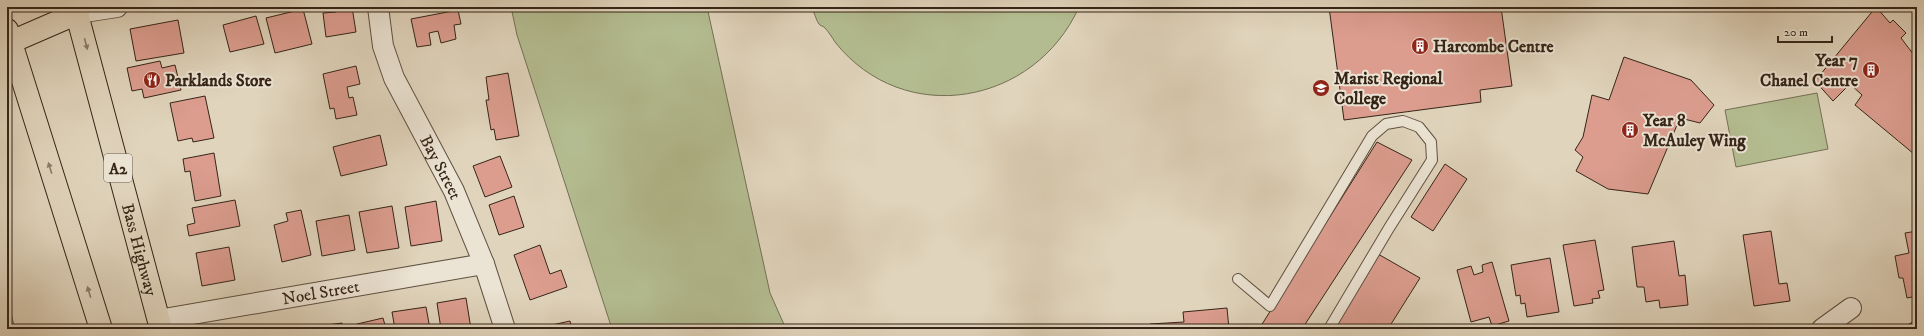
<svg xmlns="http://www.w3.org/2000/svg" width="1924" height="336" font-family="'IM FELL DW Pica',serif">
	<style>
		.green { fill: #b3bc90; stroke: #747054 }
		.water { fill: #99b5bb; stroke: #717b7a }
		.building { fill: #dc9d8f; stroke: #352518 }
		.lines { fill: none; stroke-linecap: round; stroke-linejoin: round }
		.service-casing { stroke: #605141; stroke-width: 12 }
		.minor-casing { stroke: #605141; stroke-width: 22 }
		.trunk-casing { stroke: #352518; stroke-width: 24 }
		.service { stroke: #ebe3d3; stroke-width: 10 }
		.minor { stroke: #ebe3d3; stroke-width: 20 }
		.trunk { stroke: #e0d4bc; stroke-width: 22 }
		.oneway { fill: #8a7c6a }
		.labels { text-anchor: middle; stroke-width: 4; stroke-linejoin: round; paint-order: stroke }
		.shield { fill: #ebe3d3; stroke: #6c5e50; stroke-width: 1 }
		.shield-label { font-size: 16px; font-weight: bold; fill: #352518 }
		.poi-label { font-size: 17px; font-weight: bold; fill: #352518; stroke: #ebe3d3; text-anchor: start }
		.street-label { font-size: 17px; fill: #352518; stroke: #ebe3d3 }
	</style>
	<rect width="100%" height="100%" fill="#e0d4bc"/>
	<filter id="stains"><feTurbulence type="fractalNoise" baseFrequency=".005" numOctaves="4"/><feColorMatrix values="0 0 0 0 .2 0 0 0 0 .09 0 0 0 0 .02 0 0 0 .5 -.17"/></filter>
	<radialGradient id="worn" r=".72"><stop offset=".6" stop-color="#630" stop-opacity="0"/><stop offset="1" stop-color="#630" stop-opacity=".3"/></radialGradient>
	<g class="green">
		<polygon points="511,7 707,7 770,293 786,329 612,329 517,35"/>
		<path d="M812,7h267c-44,98 -175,122 -244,35 -3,-5 -7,-11 -11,-15 -1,-1 -4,-1 -5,-3 -3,-4 -5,-12 -7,-17z"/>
		<polygon points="1817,93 1828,149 1736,167 1725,110"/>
	</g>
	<polygon class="water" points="7,296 15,329 7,329"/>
	<g class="building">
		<polygon points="335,7 352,7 356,32 326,37 323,13 336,12"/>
		<polygon points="1329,7 1501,7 1512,86 1480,90 1481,102 1344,120"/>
		<polygon points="1876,7 1890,23 1893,20 1906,33 1901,38 1917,59 1917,150 1914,154 1855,105 1862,95 1850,84 1833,101 1815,81"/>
		<polygon points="303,9 312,44 275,53 266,18"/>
		<polygon points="458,10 461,24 454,25 456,39 441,43 438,31 429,33 431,45 417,47 411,19"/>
		<polygon points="256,16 264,44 230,52 223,25"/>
		<polygon points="178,20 184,53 136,61 130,29"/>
		<polygon points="1624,57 1691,80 1714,105 1700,123 1680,118 1648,194 1608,189 1576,171 1583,157 1575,150 1583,137 1592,95 1609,100"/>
		<polygon points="160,61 162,68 175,65 181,90 144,98 142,89 132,91 127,68"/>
		<polygon points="356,66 360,84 347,87 349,98 353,97 357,115 336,119 334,108 330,109 323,74"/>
		<polygon points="508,73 519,136 496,140 494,129 491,130 486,100 489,100 486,77"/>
		<polygon points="205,96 214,138 193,142 192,138 178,141 170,103"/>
		<polygon points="380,135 387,165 341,176 333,147"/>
		<polygon points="1377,142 1412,160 1302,329 1259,329"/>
		<polygon points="214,153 221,196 195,201 190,171 185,172 183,159"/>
		<polygon points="500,156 512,187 485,197 473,166"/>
		<polygon points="1445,164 1467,179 1433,231 1411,217"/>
		<polygon points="514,196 524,227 499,235 489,205"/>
		<polygon points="235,200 240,226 189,236 187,225 195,223 192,208"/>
		<polygon points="436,201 442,241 411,246 405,207"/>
		<polygon points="392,206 399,248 367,253 359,212"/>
		<polygon points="301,210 311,255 282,262 274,225 288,221 286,213"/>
		<polygon points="349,215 355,250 322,256 316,221"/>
		<polygon points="1771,231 1779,284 1787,283 1790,301 1754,306 1743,235"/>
		<polygon points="1917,231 1917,296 1907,298 1903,278 1899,278 1895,256 1909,253 1905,233"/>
		<polygon points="1595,240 1604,290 1598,291 1600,298 1592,299 1593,303 1574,306 1563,245"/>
		<polygon points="1674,241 1679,276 1685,275 1688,305 1660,308 1659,300 1646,302 1644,287 1637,287 1632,247"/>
		<polygon points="540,245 550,274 561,270 567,287 530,300 514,255"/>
		<polygon points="229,247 235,280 202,286 196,253"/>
		<polygon points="1378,254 1420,278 1388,329 1331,329"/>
		<polygon points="1550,258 1559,312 1527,317 1525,303 1521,304 1520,295 1516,296 1511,265"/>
		<polygon points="1492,262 1509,321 1492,326 1489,317 1471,322 1457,270 1471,266 1474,275 1483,272 1482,265"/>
		<polygon points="466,298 471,329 441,329 437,303"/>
		<polygon points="426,307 430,329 395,329 392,312"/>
		<polygon points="1227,308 1229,329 1151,329 1150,324 1184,322 1183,312"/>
		<polygon points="383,318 386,329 358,329 357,324"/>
		<polygon points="1917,320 1917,329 1912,329 1909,324"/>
		<polygon points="570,321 572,329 544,329 543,327"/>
		<polygon points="342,323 343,329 328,329 327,325"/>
	</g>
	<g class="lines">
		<g class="service-casing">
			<polyline id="service" points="1238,279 1270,306 1372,136 1386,124 1403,121 1419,127 1431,142 1432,160 1389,228 1329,329"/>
		</g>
		<g class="minor-casing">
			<g id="minor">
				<path id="s1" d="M378,7l5,39 11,32 60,113 30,73 21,65"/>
				<polyline points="78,13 117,7"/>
				<path id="s2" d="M158,320l326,-56"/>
				<polyline points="1822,329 1851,308"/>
			</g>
		</g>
		<g class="trunk-casing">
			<g id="trunk">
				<path id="s3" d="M75,7l86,322"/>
				<polyline points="7,30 101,329"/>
				<polyline points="11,42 78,13"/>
			</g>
		</g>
		<use href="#service" class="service"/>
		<use href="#minor" class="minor"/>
		<use href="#trunk" class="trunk"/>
	</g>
	<defs><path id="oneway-solid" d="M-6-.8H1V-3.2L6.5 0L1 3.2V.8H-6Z"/></defs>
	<g class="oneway">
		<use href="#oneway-solid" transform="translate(86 44) rotate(75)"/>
		<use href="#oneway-solid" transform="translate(50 168) rotate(-107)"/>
		<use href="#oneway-solid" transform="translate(89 292) rotate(-107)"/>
	</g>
	<defs>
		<g id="building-disc" transform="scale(0.9)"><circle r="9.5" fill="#8f2418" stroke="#ebe3d3"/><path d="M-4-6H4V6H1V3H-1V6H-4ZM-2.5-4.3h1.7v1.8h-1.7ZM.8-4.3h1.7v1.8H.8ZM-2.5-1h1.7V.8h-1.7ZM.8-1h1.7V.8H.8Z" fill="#fff"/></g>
		<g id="restaurant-disc" transform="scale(0.9)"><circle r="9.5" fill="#8f2418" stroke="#ebe3d3"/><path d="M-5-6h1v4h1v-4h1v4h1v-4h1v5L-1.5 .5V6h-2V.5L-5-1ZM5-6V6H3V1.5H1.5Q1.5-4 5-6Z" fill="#fff"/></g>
		<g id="school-disc" transform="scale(0.9)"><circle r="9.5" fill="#8f2418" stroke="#ebe3d3"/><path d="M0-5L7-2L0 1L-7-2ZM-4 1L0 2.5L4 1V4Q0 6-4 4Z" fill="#fff"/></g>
	</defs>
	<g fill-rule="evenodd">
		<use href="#building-disc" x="1420" y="46"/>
		<use href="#building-disc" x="1871" y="70"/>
		<use href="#restaurant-disc" x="152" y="80"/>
		<use href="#school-disc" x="1321" y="88"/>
		<use href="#building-disc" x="1630" y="130"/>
	</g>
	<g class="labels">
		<rect class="shield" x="104" y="154" width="28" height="28" rx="3"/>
		<g class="shield-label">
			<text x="118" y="174">A2</text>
		</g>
		<g class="poi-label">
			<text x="1433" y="52">Harcombe Centre</text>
			<text x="1858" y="66" text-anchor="end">Year 7<tspan x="1858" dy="20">Chanel Centre</tspan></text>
			<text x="1334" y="84">Marist Regional<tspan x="1334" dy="20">College</tspan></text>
			<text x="165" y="86">Parklands Store</text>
			<text x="1643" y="126">Year 8<tspan x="1643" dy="20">McAuley Wing</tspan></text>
		</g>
		<g class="street-label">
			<text dy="6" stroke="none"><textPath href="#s1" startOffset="174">Bay Street</textPath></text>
			<text dy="6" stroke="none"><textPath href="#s3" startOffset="251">Bass Highway</textPath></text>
			<text dy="6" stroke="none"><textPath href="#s2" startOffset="165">Noel Street</textPath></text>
		</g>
	</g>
	<rect width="1924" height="336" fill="none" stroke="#e0d4bc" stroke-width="24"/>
	<rect x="8" y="8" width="1908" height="320" fill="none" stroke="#352518" stroke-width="2"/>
	<rect x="12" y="12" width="1900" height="312" fill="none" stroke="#352518"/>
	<path d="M1778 36v6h54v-6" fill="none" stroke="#352518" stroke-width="2"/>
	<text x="1784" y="36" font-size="12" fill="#352518" stroke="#ebe3d3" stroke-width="3" paint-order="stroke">20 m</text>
	<rect width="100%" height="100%" filter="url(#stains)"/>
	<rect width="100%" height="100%" fill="url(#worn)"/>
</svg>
